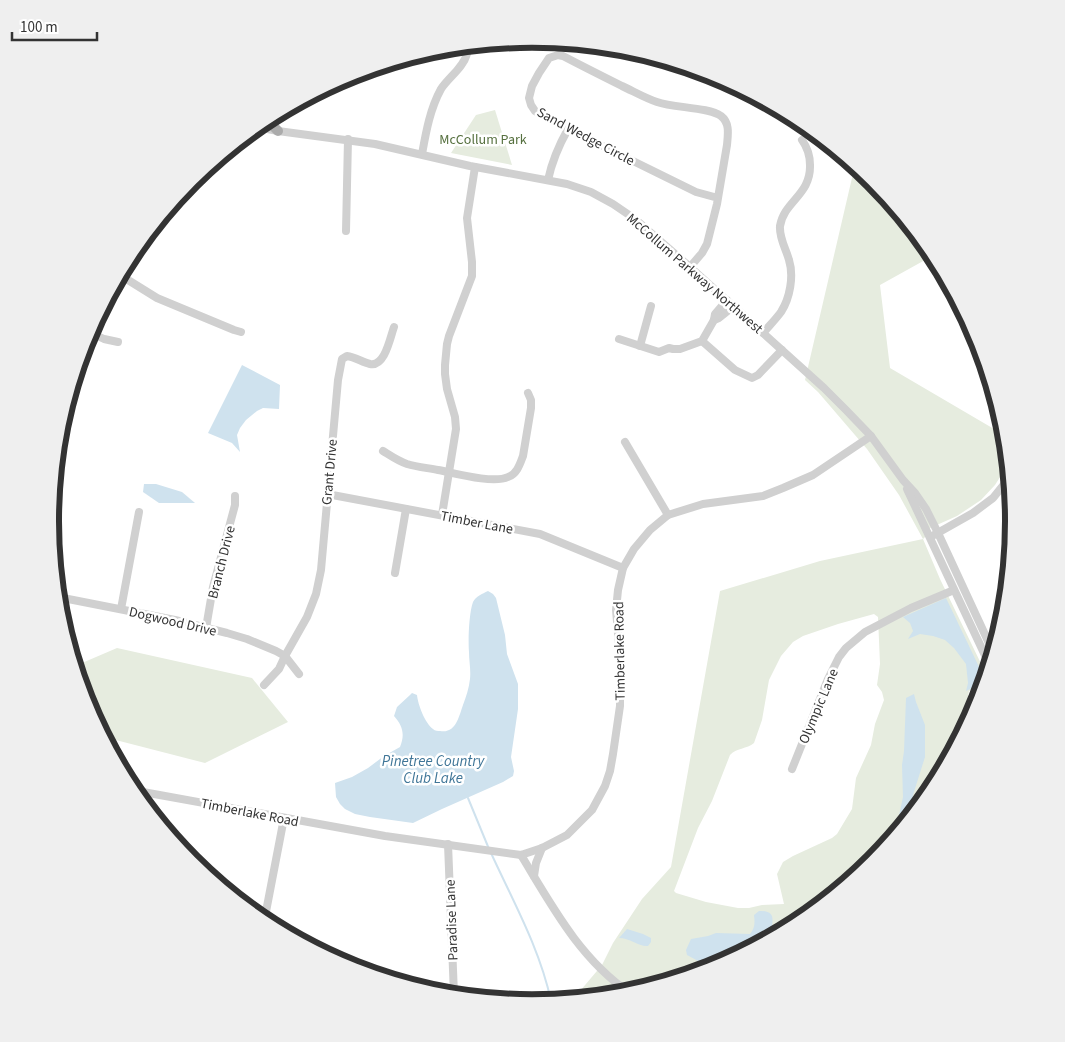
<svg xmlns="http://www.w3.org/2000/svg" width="1065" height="1042" font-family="'Source Sans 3',sans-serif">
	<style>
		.green { fill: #e6ecdf; fill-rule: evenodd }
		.water { fill: #cfe2ee }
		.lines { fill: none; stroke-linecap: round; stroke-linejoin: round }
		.stream { stroke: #cfe2ee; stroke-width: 2 }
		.minor { stroke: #d0d0d0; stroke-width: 8 }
		.major { stroke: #ababab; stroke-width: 10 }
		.labels { text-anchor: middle; stroke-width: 5; stroke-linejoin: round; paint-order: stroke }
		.street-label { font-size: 14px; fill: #333; stroke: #fff }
		.park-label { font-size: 14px; fill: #56703f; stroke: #fff }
		.water-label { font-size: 15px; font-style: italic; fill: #3f7597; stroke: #fff }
		.rim { fill: none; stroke: #333; stroke-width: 6 }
	</style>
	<rect width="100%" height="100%" fill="#fff"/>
	<g class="green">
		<polygon points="495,110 512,165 451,153 476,115"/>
		<path d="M855,165l19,15 60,75 -54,30 10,83 116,68 3,27 -14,22 -14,15 -24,16 -27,12 -2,6 -5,5 17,40 47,97 -2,8 -16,7 -4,23 1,14 -33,61 -60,73 -73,60 -83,45 -91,27 -58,6v-4l12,-5 22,-26 11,-22 29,-44 29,-32 49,-276 100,-30 103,-22 -24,-44 -32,-46 -49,-57 -13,-12zM874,614l4,3 2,47 -3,21 5,7 2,8 -9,24 -4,21 -15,33 -4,31 -15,25 -5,4 -39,18 -10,6 -6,12 7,30 -22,1 -13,3h-11l-32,-6 -30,-9 -2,-2 24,-63 14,-27 18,-46c6,-7 17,-6 24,-12l8,-23 7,-40 12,-24 12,-14 10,-6 35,-12z"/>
		<polygon points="117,648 252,678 288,722 205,763 104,737 87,705 75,666"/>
	</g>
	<g class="water">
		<polygon points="242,365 280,385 279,409 263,408 257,411 246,420 240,428 237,435 240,452 232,443 208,433"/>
		<polygon points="144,484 156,484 182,492 195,503 159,503 143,492"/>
		<path d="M488,591l5,3 3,4 9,37 2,19 11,30v25l-7,48 3,14 -1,5 -10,6 -61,27 -29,14 -43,-6 -15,-3 -10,-5 -5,-5 -4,-7 -1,-14 17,-6 16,-9 16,-12 16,-9c5,-12 3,-21 -6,-31l3,-9 13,-12 2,-2 5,2c1,10 8,28 16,34 2,2 5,2 7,2 16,3 19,-15 23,-26 3,-8 6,-17 7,-26 1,-9 -1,-18 -1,-27 -1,-12 0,-39 4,-50 3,-6 9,-8 15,-11z"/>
		<polygon points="946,598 981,671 986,678 985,682 966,691 968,683 966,664 954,648 945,640 933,636 920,634 908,639 913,631 910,623 903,617"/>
		<polygon points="914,694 916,702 925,725 925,757 913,795 910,818 898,833 898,820 903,797 902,765 904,751 906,698"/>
		<path d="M759,911c22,0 9,13 15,25l-57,31 -6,1 -24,-13 -1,-5 5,-11 17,-3 8,-3 34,1c5,-6 5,-11 4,-19z"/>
		<path d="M627,929l16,5 8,4v4l-3,4c-9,1 -18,-8 -29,-8z"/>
	</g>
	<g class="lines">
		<g class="stream">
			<polyline points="468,798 489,849"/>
			<path d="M491,853c22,48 49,96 60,148"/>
		</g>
		<g class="minor">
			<polyline points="257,127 278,131 375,144 470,166 567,184 591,192 613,204 635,219 690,267 824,388 846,410 871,436 903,480 915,493 926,509 938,533 994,654"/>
			<path d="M422,154c4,-22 8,-45 19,-65 8,-12 22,-21 26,-35"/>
			<path d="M548,180c4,-19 11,-35 20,-51"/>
			<polyline points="346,231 348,139"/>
			<path d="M690,267l12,-14 5,-9 10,-40 1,-6 9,-53c1,-11 3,-22 -6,-29 -13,-9 -47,-8 -64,-14 -12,-4 -24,-11 -35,-16 -20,-10 -40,-20 -59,-30l-5,-1 -9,3 -10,15 -7,13 -3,12 2,7 4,6 33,18 128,63 22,6"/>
			<polyline points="120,275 157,298 234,330 241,332"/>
			<polyline points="956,295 965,321 984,358"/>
			<polyline points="714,320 719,318 734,306"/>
			<polyline points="89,332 104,339 118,342"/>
			<path d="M763,333c6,-7 13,-14 18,-21 9,-14 13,-36 8,-52 -3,-11 -10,-22 -9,-34 4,-25 31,-31 30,-61 0,-10 -3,-18 -8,-25"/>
			<polyline points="619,339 659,352 669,348 673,349 680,349 702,341 714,320 715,314 727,300"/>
			<polyline points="702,341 735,370 752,378 758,375 782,350"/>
			<polyline points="640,346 651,306"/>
			<polyline points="625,442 668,515"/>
			<path d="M383,451c8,5 15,10 24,13 10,3 21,4 31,6 16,3 55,14 70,7 9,-3 12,-13 15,-21l8,-48v-8l-3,-7"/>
			<polyline points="907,489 990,666"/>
			<polyline points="327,494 540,534 623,568"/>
			<polyline points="442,515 456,429 455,417 447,389 445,374 445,365 447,344 449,336 472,276 472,262 467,218 475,167"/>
			<polyline points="934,535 973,513 993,498 1010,477"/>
			<polyline points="395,573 406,509"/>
			<polyline points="58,597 175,620 227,633 247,639 276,651 285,656 299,674"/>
			<polyline points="121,609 139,512"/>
			<polyline points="206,628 213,587 235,505 235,496"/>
			<path d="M264,685l15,-16 6,-13 22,-39 9,-23 5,-24 17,-190 4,-21 5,-3c8,1 15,6 23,8 15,3 20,-26 24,-37"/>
			<polyline points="792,769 828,679 839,657 846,648 865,632 911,608 954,590"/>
			<polyline points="132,790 385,836 521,855 542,848 567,835 592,810 605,786 610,771 613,754 620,706 620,657 616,610 618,590 623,568 634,549 650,530 668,515 703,504 763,496 783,488 813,475 871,436"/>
			<polyline points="448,844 454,995"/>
			<path d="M521,855c31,51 59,104 109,138"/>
			<polyline points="534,876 536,863 542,848"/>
			<polyline points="264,922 284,818"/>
		</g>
		<polyline class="major" points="268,118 270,123 278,131"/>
	</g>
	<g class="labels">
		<g class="street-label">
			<text transform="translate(586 136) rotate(28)" y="5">Sand Wedge Circle</text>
			<text transform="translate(695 273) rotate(41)" y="5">McCollum Parkway Northwest</text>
			<text transform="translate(329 472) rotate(-85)" y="5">Grant Drive</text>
			<text transform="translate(477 522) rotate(11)" y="5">Timber Lane</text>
			<text transform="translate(221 562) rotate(-76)" y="5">Branch Drive</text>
			<text transform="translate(173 621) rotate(13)" y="5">Dogwood Drive</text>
			<text transform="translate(619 651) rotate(-91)" y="5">Timberlake Road</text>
			<text transform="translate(818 706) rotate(-67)" y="5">Olympic Lane</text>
			<text transform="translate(250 812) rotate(11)" y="5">Timberlake Road</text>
			<text transform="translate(451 920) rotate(-92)" y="5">Paradise Lane</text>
		</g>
		<g class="park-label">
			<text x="483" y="144">McCollum Park</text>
		</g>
		<g class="water-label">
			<text x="433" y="766">Pinetree Country<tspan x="433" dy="17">Club Lake</tspan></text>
		</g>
	</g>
	<path d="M0 0H1065V1042H0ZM59 521a473 473 0 1 1 946 0a473 473 0 1 1-946 0Z" fill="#efefef" fill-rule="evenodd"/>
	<path class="rim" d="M59 521a473 473 0 1 1 946 0a473 473 0 1 1-946 0Z"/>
	<path d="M12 32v8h85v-8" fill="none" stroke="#333333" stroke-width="2.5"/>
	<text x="20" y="32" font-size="15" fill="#333333" stroke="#ffffff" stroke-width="4" paint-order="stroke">100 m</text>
</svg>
